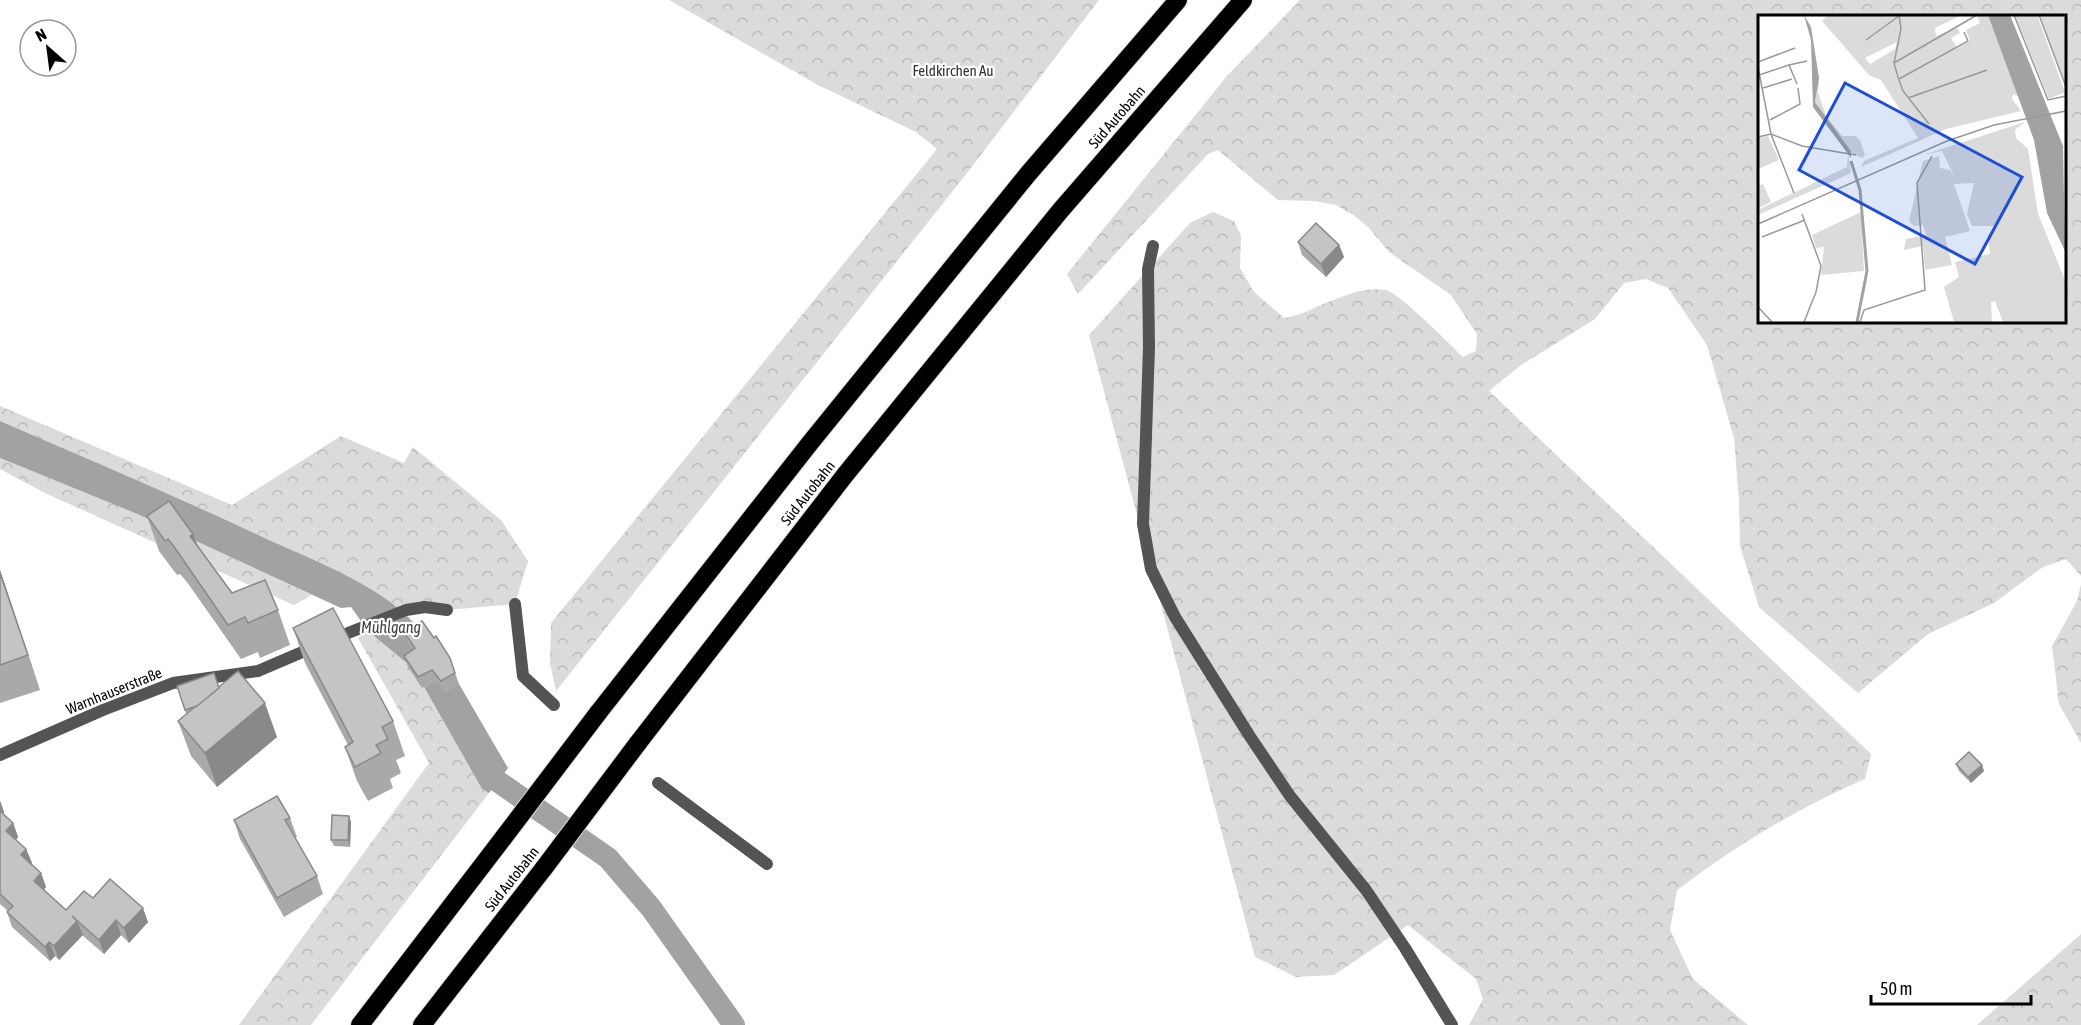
<svg xmlns="http://www.w3.org/2000/svg" width="2081" height="1025" font-family="'Asap Condensed',sans-serif">
	<style>
		.forest { fill: url(#forest-crowns); fill-rule: evenodd }
		.water { fill: #a2a2a2 }
		.lines { fill: none; stroke-linecap: round; stroke-linejoin: round }
		.canal { stroke: #a2a2a2; stroke-width: 22 }
		.highway-casing { stroke: #dbdbdb; stroke-width: 20 }
		.lane { stroke: #545454; stroke-width: 12 }
		.street { stroke: #545454; stroke-width: 12 }
		.highway { stroke: #000; stroke-width: 18 }
		.highway-bridge-casing { stroke: #dbdbdb; stroke-width: 20; stroke-linecap: butt }
		.highway-bridge { stroke: #000; stroke-width: 18 }
		.wall { fill: #a9a9a9 }
		.shaded-wall { fill: #898989 }
		.building { fill: #c4c4c4; stroke: #898989; stroke-width: 1.5 }
		.labels { text-anchor: middle; stroke-width: 4.5; stroke-linejoin: round; paint-order: stroke }
		.park-label { font-size: 15px; fill: #323232; stroke: #fff }
		.street-label { font-size: 15px; fill: #000; stroke: #fff }
		.water-label { font-size: 16px; font-style: italic; fill: #434343; stroke: #fff }
		.inset-river { fill: none; stroke: #a2a2a2; stroke-width: 3 }
		.inset-road { fill: none; stroke: #999; stroke-width: 1.5 }
		.view { fill: #1d4ed8; fill-opacity: 0.15; stroke: #1d4ed8; stroke-width: 3 }
		.inset-edge { fill: none; stroke: #000; stroke-width: 3 }
	</style>
	<defs>
		<pattern id="forest-crowns" width="20" height="18" patternUnits="userSpaceOnUse" patternTransform="scale(1.5)"><rect width="20" height="18" fill="#dbdbdb"/><path d="M2 6a3 3 0 1 1 6 0M12 15a3 3 0 1 1 6 0" fill="none" stroke="#bababa"/></pattern>
	</defs>
	<rect width="100%" height="100%" fill="#fff"/>
	<g class="forest">
		<polygon points="669,0 1099,0 967,173 556,691 550,663 551,623 937,149 916,132 818,85"/>
		<path d="M1300,0h781v576l-15,-17 -23,8 -49,36 -66,31 -70,59 -99,-86 -19,-61 -1,-45 -5,-63 -27,-93 -39,-57 -22,-9 -22,4 -29,36 -74,46 -32,26 382,363 -6,25c-68,29 -129,67 -188,111l-7,40 23,49 55,46h-279l14,-26 -7,-20 -68,-54 -74,50 -38,2 -41,-20 -166,-622 101,-112 23,-11 21,9 7,15 -1,32 14,24 30,26c18,-2 34,-13 52,-19 16,-6 32,-12 50,-9 13,3 64,54 77,67l13,-6 1,-17 -26,-39 -62,-43 -21,-25 -13,-11 -19,-11 -22,-4 -36,-1 -60,-50 -10,4 -130,140 -11,-20 160,-198zM1760,16h304v305h-304z"/>
		<path d="M0,406l232,99 109,-69 63,27 9,-16 88,73 27,41 -13,43 -68,6 -50,-1c-36,-32 -85,-49 -128,-69 -89,-42 -179,-80 -269,-119z"/>
		<polygon points="0,458 135,513 312,595 294,605 45,493 0,469"/>
		<polygon points="2081,584 2081,743 2059,704 2052,646 2077,601"/>
		<polygon points="368,631 414,670 482,789 489,793 311,1025 239,1025 429,763 358,638"/>
		<polygon points="2081,934 2081,1025 1977,1025"/>
	</g>
	<g class="water">
		<path d="M0,421c90,39 180,77 269,119 53,24 117,47 155,94l-5,26 -9,6 -42,-35 -17,-24 -10,1 -206,-95 -135,-55z"/>
		<polygon points="435,681 459,684 508,768 489,793 482,789 424,687"/>
	</g>
	<g class="lines">
		<polyline class="canal" points="478,758 490,776 608,858 651,908 734,1025"/>
		<g class="highway-casing">
			<g id="highway">
				<polyline points="598,713 810,443 1028,174 1178,0"/>
				<polyline points="638,743 845,475 1060,211 1243,0"/>
				<polyline points="360,1025 504,837"/>
				<polyline points="422,1025 544,868"/>
			</g>
		</g>
		<g class="lane">
			<polyline points="515,604 523,676 554,705"/>
			<polyline points="658,783 767,864"/>
		</g>
		<g class="street">
			<polyline points="1153,246 1148,269 1149,347 1143,524 1151,569 1175,617 1249,735 1290,796 1366,890 1405,948 1452,1025"/>
			<polyline points="333,639 406,610 425,607 447,610"/>
			<polyline points="0,755 103,710 173,683 258,671 314,647"/>
		</g>
		<use href="#highway" class="highway"/>
		<g class="highway-bridge-casing">
			<g id="highway-bridge">
				<polyline points="504,837 598,713"/>
				<polyline points="544,868 638,743"/>
			</g>
		</g>
		<use href="#highway-bridge" class="highway-bridge"/>
	</g>
	<g class="wall">
		<polygon points="1298,242 1339,245 1344,257 1326,277 1302,255"/>
		<polygon points="147,516 193,534 198,546 232,593 278,610 290,645 260,658 258,652 241,659 187,582 180,574 177,575 159,551"/>
		<polygon points="0,570 40,690 0,703"/>
		<polygon points="293,628 393,721 405,756 396,760 401,773 390,779 393,788 368,801 357,781 345,747 348,745 305,663"/>
		<polygon points="404,632 434,638 450,658 459,684 445,693 436,681 422,688 408,667 404,656 413,650 408,643"/>
		<polygon points="177,686 219,687 277,737 217,787 191,756 178,721 186,714"/>
		<polygon points="1956,764 1984,771 1971,783 1959,771"/>
		<polygon points="0,801 4,812 3,814 13,823 18,837 16,840 26,849 32,863 31,864 41,873 46,887 44,890 66,910 93,898 148,922 129,943 121,935 104,954 82,935 59,960 55,956 50,961 12,927 7,912 8,911 0,904"/>
		<polygon points="290,818 297,837 295,838 317,876 323,894 284,917 240,839 234,820"/>
		<polygon points="351,822 350,847 334,846 331,840"/>
	</g>
	<g class="shaded-wall">
		<polygon points="1339,245 1344,257 1326,277 1321,264"/>
		<polygon points="193,534 206,569 190,536"/>
		<polygon points="0,570 40,690 28,655 0,573"/>
		<polygon points="265,703 277,737 217,787 205,753"/>
		<polygon points="1982,765 1984,771 1971,783 1968,777"/>
		<polygon points="0,801 4,812 0,817"/>
		<polygon points="349,816 351,822 350,847 348,840"/>
		<polygon points="13,823 18,837 12,845 6,831"/>
		<polygon points="26,849 32,863 26,870 21,855"/>
		<polygon points="41,873 46,887 39,895 34,881"/>
		<polygon points="143,908 148,922 129,943 124,928"/>
		<polygon points="116,920 121,935 104,954 99,940"/>
		<polygon points="77,921 83,935 59,960 54,946"/>
		<polygon points="49,942 55,956 50,961 45,947"/>
	</g>
	<g class="building">
		<polygon points="1316,223 1339,245 1321,264 1298,242"/>
		<polygon points="169,501 193,534 190,536 232,593 265,580 278,610 248,623 245,617 228,625 175,548 168,539 165,541 147,516"/>
		<polygon points="0,573 28,655 0,665"/>
		<polygon points="333,608 393,721 382,727 388,739 376,745 381,753 355,767 345,747 353,742 293,628"/>
		<polygon points="422,621 434,638 436,636 450,658 455,673 441,681 432,670 418,677 404,656 415,648 404,632"/>
		<polygon points="238,671 265,703 205,753 178,721"/>
		<polygon points="214,673 219,688 197,706 185,710 177,686"/>
		<polygon points="1969,752 1982,765 1968,777 1956,764"/>
		<polygon points="277,796 290,818 285,820 317,876 277,898 234,820"/>
		<polygon points="0,811 13,823 6,831 26,849 21,855 41,873 34,881 66,910 84,891 93,898 110,879 143,908 124,928 116,920 99,940 72,916 77,921 54,946 49,942 45,947 7,912 13,906 0,894"/>
		<polygon points="332,815 349,816 348,840 331,840"/>
	</g>
	<g class="labels">
		<g class="park-label">
			<text x="953" y="76">Feldkirchen Au</text>
		</g>
		<g class="street-label">
			<text transform="translate(1117 117) rotate(-49)" y="5">Süd Autobahn</text>
			<text transform="translate(808 493) rotate(-52)" y="5">Süd Autobahn</text>
			<text transform="translate(114 691) rotate(-22)" y="5">Warnhauserstraße</text>
			<text transform="translate(512 879) rotate(-52)" y="5">Süd Autobahn</text>
		</g>
		<g class="water-label">
			<text x="391" y="633">Mühlgang</text>
		</g>
	</g>
	<g transform="translate(1758 15)">
		<rect width="308" height="308" fill="#fff"/>
		<path d="M70,0h134l-27,13 1,8 21,-8 3,5 -9,5 6,10 13,-7 -4,-11 14,-7 -3,-8h11l32,82 -7,-3 -1,5 9,12 -75,18 -85,38 3,-6 54,-23 -37,-58 -12,-5 -47,-54zM139,27l-2,7 -25,15 -5,-6zM61,63v8l-1,6 8,24 16,20h13l5,4 5,15 -3,3 -10,-5 -37,-51zM267,107l-10,8 1,8 12,11 10,65 27,66v42h-62l-8,-21 -4,1 1,20h-38l-10,-35 15,-10 -4,-15 35,-8 -2,-18 8,-10h-24l-5,-12 7,-31 -20,1 16,47 -25,6 7,28 -27,5 -2,-24 -19,4 2,-11 20,-4 -3,-10 -9,1 -5,-5 14,-60 16,-5 1,12 10,2 5,8 -13,-27 -19,4zM90,138l3,20 -93,42v-5l89,-43z" fill="#dbdbdb" fill-rule="evenodd"/>
		<path d="M10,121l11,24 -21,9v-31z" fill="#dbdbdb"/>
		<path d="M257,0h22l28,77 -16,7zM281,0h25l1,4v66zM103,197l3,59 -43,4 3,-28 -8,1 -4,-13z" fill="#dbdbdb"/>
		<path d="M5,169l8,18 -13,6v-22z" fill="#dbdbdb"/>
		<path d="M46,0l7,12 8,51 -4,24 36,49v7l-38,-51 -2,-67zM230,0h22l53,131 2,105 -18,-38 -13,-73z" fill="#a2a2a2"/>
		<path class="inset-river" d="M93,146l9,29 7,81 -10,51"/>
		<path class="inset-road" d="M141,0l2,14 -7,34 4,14 5,14 26,33M256,0l34,85 18,-4M281,0l27,72M108,25l33,-24M0,47l37,-14M136,48l83,-48M31,50l18,-4M0,52l13,67 23,59M1,60l30,-10 8,19M141,64l69,-38 -4,-9M5,73l29,-9M150,83l79,-28M12,105l30,-16 -2,-16M0,122l13,-3 31,12 54,9M44,199l19,52 -5,26 -12,30M0,209l189,-83 47,-16 72,-14M4,222l43,-17M0,292l14,15M102,307l4,-12 61,-20 -8,-107 15,-27"/>
		<path class="view" d="M87,68l177,94 -47,87 -176,-94z"/>
		<rect width="308" height="308" class="inset-edge"/>
	</g>
	<g transform="translate(48 48) rotate(332)"><circle r="28" fill="#ffffff" stroke="#999999" stroke-width="1.5"/>
	<path d="M0-4.5L10 22L0 15L-10 22Z" fill="#000000"/>
	<text y="-9" font-size="16" font-weight="bold" text-anchor="middle" fill="#000000">N</text>
	</g>
	<path d="M1871 995v9h160v-9" fill="none" stroke="#000000" stroke-width="3"/>
	<text x="1880" y="995" font-size="18" fill="#000000" stroke="#ffffff" stroke-width="4.5" paint-order="stroke">50 m</text>
</svg>
